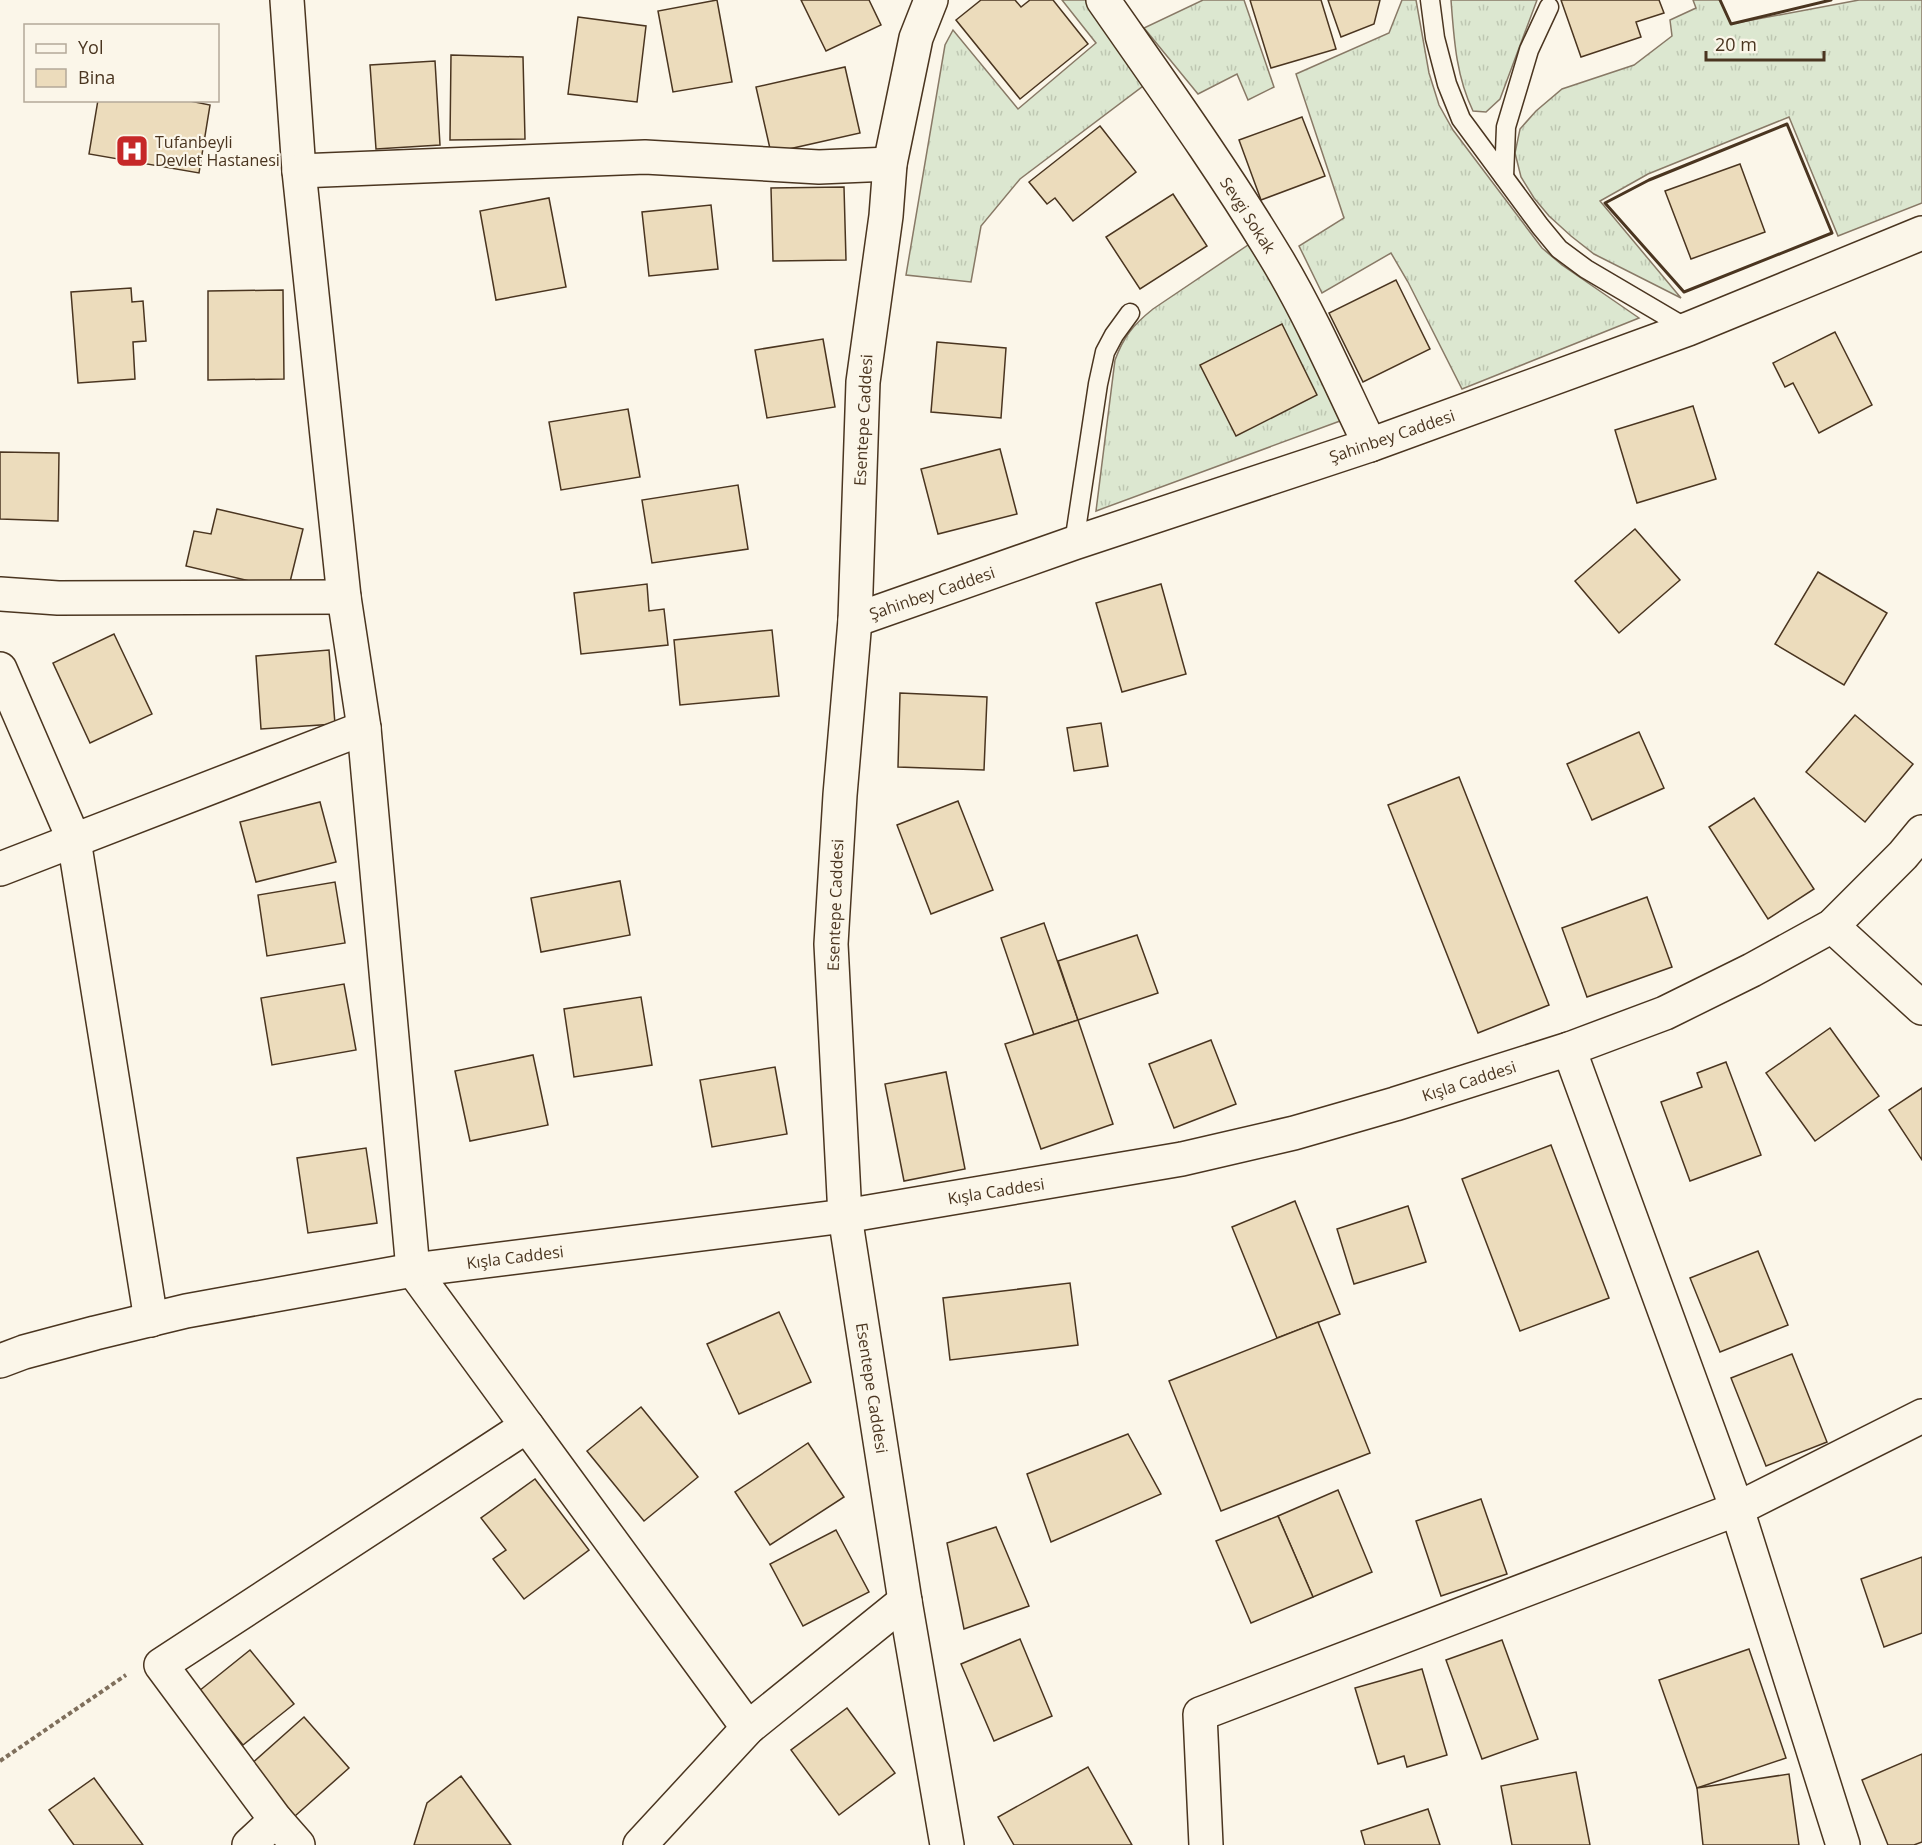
<svg xmlns="http://www.w3.org/2000/svg" width="1922" height="1845" font-family="'Open Sans',sans-serif">
	<style>
		.grass { fill: url(#grass-tufts); stroke: #887966; stroke-width: 1.5 }
		.building { fill: #ecdcbc; stroke: #4a3520; stroke-width: 1.5 }
		.lines { fill: none; stroke-linecap: round; stroke-linejoin: round }
		.service-casing { stroke: #4a3520; stroke-width: 21 }
		.minor-casing { stroke: #4a3520; stroke-width: 36 }
		.tertiary-casing { stroke: #4a3520; stroke-width: 36 }
		.path { stroke: #7f6f5c; stroke-width: 4; stroke-dasharray: 4.5 3; stroke-linecap: butt }
		.service { stroke: #fbf6e9; stroke-width: 18 }
		.minor { stroke: #fbf6e9; stroke-width: 33 }
		.tertiary { stroke: #fbf6e9; stroke-width: 33 }
		.wall { stroke: #4a3520; stroke-width: 3 }
		.labels { text-anchor: middle; stroke-width: 4.5; stroke-linejoin: round; paint-order: stroke }
		.poi-label { font-size: 16px; fill: #4a3520; stroke: #fbf6e9; text-anchor: start }
		.street-label { font-size: 16px; fill: #4a3520; stroke: #fbf6e9 }
	</style>
	<defs>
		<pattern id="grass-tufts" width="24" height="20" patternUnits="userSpaceOnUse" patternTransform="scale(1.5)"><rect width="24" height="20" fill="#dce7d0"/><path d="M3 7l-1-3M5 7V3M7 7l1-3M15 17l-1-3M17 17v-4M19 17l1-3" fill="none" stroke="#bec7b2"/></pattern>
	</defs>
	<rect width="100%" height="100%" fill="#fbf6e9"/>
	<g class="grass">
		<polygon points="1062,0 1089,0 1151,80 1020,179 981,226 971,282 906,275 945,45 953,30 1018,109 1096,43"/>
		<polygon points="1203,0 1244,0 1274,87 1248,100 1237,74 1198,94 1144,28"/>
		<polygon points="1402,0 1416,0 1429,73 1439,105 1453,130 1542,248 1562,265 1639,318 1462,389 1408,282 1391,253 1322,293 1299,246 1344,218 1296,74 1389,33"/>
		<path d="M1451,0h86l-37,99 -14,13 -13,-1c-17,-35 -19,-72 -22,-111z"/>
		<polygon points="1693,0 1720,0 1731,24 1859,0 1922,0 1922,203 1838,236 1789,117 1648,174 1600,201 1681,298 1594,254 1571,236 1549,216 1534,198 1521,177 1515,153 1520,129 1536,111 1562,89 1634,65 1672,36 1670,20 1696,8"/>
		<path d="M1251,243l35,61 54,117 -244,90 19,-151c9,-24 18,-35 38,-51z"/>
	</g>
	<g class="building">
		<polygon points="717,0 732,82 673,92 658,11"/>
		<polygon points="801,0 869,0 881,25 826,51"/>
		<polygon points="981,0 1015,0 1021,7 1030,0 1053,0 1088,44 1020,99 956,20"/>
		<polygon points="1250,0 1321,0 1336,49 1271,68"/>
		<polygon points="1328,0 1380,0 1374,24 1341,37"/>
		<polygon points="1561,0 1659,0 1664,13 1636,22 1641,37 1581,57"/>
		<polygon points="578,17 646,26 637,102 568,94"/>
		<polygon points="451,55 523,57 525,139 450,140"/>
		<polygon points="435,61 440,145 376,149 370,65"/>
		<polygon points="845,67 860,133 771,153 756,87"/>
		<polygon points="98,100 185,100 210,105 199,173 89,154"/>
		<polygon points="1302,117 1325,176 1261,200 1239,140"/>
		<polygon points="1100,126 1136,172 1073,221 1055,198 1047,204 1029,182"/>
		<polygon points="1740,164 1765,232 1691,259 1665,191"/>
		<polygon points="844,187 846,260 773,261 771,188"/>
		<polygon points="1173,194 1207,246 1140,289 1106,237"/>
		<polygon points="549,198 566,287 496,300 480,211"/>
		<polygon points="711,205 718,269 649,276 642,212"/>
		<polygon points="1396,280 1430,349 1363,382 1329,313"/>
		<polygon points="131,288 132,302 143,301 146,341 133,342 135,379 78,383 71,292"/>
		<polygon points="283,290 284,379 208,380 208,291"/>
		<polygon points="1282,324 1317,395 1236,436 1200,365"/>
		<polygon points="1835,332 1872,405 1819,433 1793,383 1785,387 1773,363"/>
		<polygon points="823,339 835,407 767,418 755,350"/>
		<polygon points="937,342 1006,348 1001,418 931,412"/>
		<polygon points="1693,406 1716,479 1637,503 1615,430"/>
		<polygon points="628,409 640,477 561,490 549,422"/>
		<polygon points="1000,449 1017,514 938,534 921,469"/>
		<polygon points="0,452 59,453 58,521 0,519"/>
		<polygon points="738,485 748,549 652,563 642,500"/>
		<polygon points="217,509 303,529 288,590 186,566 194,531 211,534"/>
		<polygon points="1635,529 1680,580 1619,633 1575,581"/>
		<polygon points="1818,572 1887,613 1844,685 1775,644"/>
		<polygon points="647,584 649,611 664,609 668,645 581,654 574,593"/>
		<polygon points="1161,584 1186,674 1122,692 1096,603"/>
		<polygon points="772,630 779,696 680,705 674,640"/>
		<polygon points="114,634 152,714 90,743 53,663"/>
		<polygon points="329,650 335,724 261,729 256,656"/>
		<polygon points="900,693 987,697 984,770 898,767"/>
		<polygon points="1855,715 1913,764 1865,822 1806,772"/>
		<polygon points="1101,723 1108,766 1074,771 1067,728"/>
		<polygon points="1639,732 1664,788 1592,820 1567,764"/>
		<polygon points="1459,777 1549,1005 1478,1033 1388,805"/>
		<polygon points="1754,798 1814,889 1768,919 1709,827"/>
		<polygon points="958,801 993,890 931,914 897,825"/>
		<polygon points="320,802 336,862 256,882 240,822"/>
		<polygon points="620,881 630,935 541,952 531,898"/>
		<polygon points="335,882 345,943 267,956 258,895"/>
		<polygon points="1647,897 1672,967 1587,997 1562,928"/>
		<polygon points="1044,923 1078,1020 1034,1035 1001,938"/>
		<polygon points="1137,935 1158,993 1078,1020 1058,961"/>
		<polygon points="344,984 356,1050 272,1065 261,998"/>
		<polygon points="641,997 652,1065 574,1077 564,1009"/>
		<polygon points="1078,1020 1113,1124 1041,1149 1005,1044"/>
		<polygon points="1830,1028 1879,1096 1815,1141 1766,1073"/>
		<polygon points="1211,1040 1236,1104 1174,1128 1149,1064"/>
		<polygon points="533,1055 548,1125 470,1141 455,1071"/>
		<polygon points="1726,1062 1761,1155 1690,1181 1661,1102 1702,1087 1697,1073"/>
		<polygon points="775,1067 787,1134 712,1147 700,1080"/>
		<polygon points="946,1072 965,1169 904,1181 885,1084"/>
		<polygon points="1922,1088 1922,1160 1889,1110"/>
		<polygon points="1551,1145 1609,1298 1520,1331 1462,1179"/>
		<polygon points="366,1148 377,1223 308,1233 297,1158"/>
		<polygon points="1295,1201 1340,1314 1277,1338 1232,1227"/>
		<polygon points="1408,1206 1426,1262 1354,1284 1337,1229"/>
		<polygon points="1758,1251 1788,1325 1720,1352 1690,1278"/>
		<polygon points="1070,1283 1078,1345 950,1360 943,1298"/>
		<polygon points="779,1312 811,1382 739,1414 707,1344"/>
		<polygon points="1318,1322 1370,1453 1221,1511 1169,1381"/>
		<polygon points="1792,1354 1827,1442 1766,1466 1731,1378"/>
		<polygon points="641,1407 698,1477 644,1521 587,1451"/>
		<polygon points="1128,1434 1161,1494 1051,1542 1027,1474"/>
		<polygon points="808,1443 844,1497 770,1545 735,1492"/>
		<polygon points="535,1479 589,1550 524,1599 493,1559 506,1550 481,1518"/>
		<polygon points="1338,1490 1372,1572 1313,1597 1278,1516"/>
		<polygon points="1481,1499 1507,1574 1441,1596 1416,1521"/>
		<polygon points="1278,1516 1313,1597 1251,1623 1216,1541"/>
		<polygon points="996,1527 1029,1606 964,1629 947,1543"/>
		<polygon points="836,1530 869,1592 803,1626 770,1564"/>
		<polygon points="1922,1557 1922,1633 1884,1647 1861,1579"/>
		<polygon points="1020,1639 1052,1716 994,1741 961,1664"/>
		<polygon points="1502,1640 1538,1739 1482,1759 1446,1660"/>
		<polygon points="1749,1649 1786,1758 1697,1788 1659,1680"/>
		<polygon points="250,1650 294,1704 243,1745 199,1691"/>
		<polygon points="1422,1669 1447,1755 1407,1767 1404,1756 1378,1764 1355,1688"/>
		<polygon points="847,1708 895,1773 839,1815 791,1750"/>
		<polygon points="304,1717 349,1768 295,1816 250,1765"/>
		<polygon points="1922,1754 1922,1842 1914,1845 1888,1845 1862,1780"/>
		<polygon points="1088,1767 1132,1845 1014,1845 998,1817"/>
		<polygon points="1576,1772 1590,1845 1512,1845 1501,1786"/>
		<polygon points="1789,1774 1799,1845 1703,1845 1697,1788"/>
		<polygon points="461,1776 511,1845 414,1845 427,1803"/>
		<polygon points="94,1778 143,1845 74,1845 49,1810"/>
		<polygon points="1428,1809 1440,1845 1365,1845 1361,1831"/>
	</g>
	<g class="lines">
		<g class="service-casing">
			<g id="service">
				<polyline points="1430,0 1435,38 1447,84 1461,119 1540,226 1559,249 1586,269 1688,329"/>
				<polyline points="1504,177 1506,127 1529,50 1549,7"/>
				<polyline points="1074,543 1098,384 1105,352 1114,335 1130,313"/>
			</g>
		</g>
		<g class="minor-casing">
			<g id="minor">
				<polyline points="287,0 299,171 344,597 364,728 413,1270 527,1426 161,1665 276,1820 298,1845"/>
				<path d="M1103,0c60,86 121,171 175,261 35,59 62,122 92,184"/>
				<polyline points="299,171 645,157 819,167 890,164"/>
				<polyline points="0,594 58,598 344,597"/>
				<polyline points="0,669 74,840 151,1320"/>
				<polyline points="0,869 364,728"/>
				<polyline points="1832,926 1922,1008"/>
				<polyline points="1569,1049 1737,1509 1843,1845"/>
				<polyline points="527,1426 748,1728"/>
				<polyline points="249,1845 276,1820"/>
				<polyline points="640,1845 748,1728 905,1601"/>
				<polyline points="1206,1845 1200,1714 1737,1509 1922,1416"/>
			</g>
		</g>
		<g class="tertiary-casing">
			<g id="tertiary">
				<polyline points="931,0 916,38 890,164 886,216 863,382 855,620 840,795 831,944 845,1216 905,1601 947,1845"/>
				<polyline points="855,620 1074,543 1370,445 1688,329 1922,233"/>
				<polyline points="0,1361 24,1352 95,1333 186,1311 413,1270 845,1216 1182,1159 1294,1133 1395,1104 1569,1049 1665,1013 1752,970 1832,926 1903,855 1922,832"/>
			</g>
		</g>
		<polyline class="path" points="0,1761 126,1675"/>
		<use href="#service" class="service"/>
		<use href="#minor" class="minor"/>
		<use href="#tertiary" class="tertiary"/>
		<g class="wall">
			<polyline points="1720,0 1731,24 1831,0"/>
			<polygon points="1787,124 1832,233 1684,292 1605,203 1649,180"/>
		</g>
	</g>
	<defs>
		<g id="hospital-square" transform="scale(1.725)"><rect x="-9" y="-9" width="18" height="18" rx="4" fill="#c62828" stroke="#fbf6e9"/><path d="M-5-5h3v3.5h4V-5h3V5h-3V1.5h-4V5h-3Z" fill="#fff"/></g>
	</defs>
	<g fill-rule="evenodd">
		<use href="#hospital-square" x="132" y="151"/>
	</g>
	<g class="labels">
		<g class="poi-label">
			<text x="155" y="148">Tufanbeyli<tspan x="155" dy="18">Devlet Hastanesi</tspan></text>
		</g>
		<g class="street-label">
			<text transform="translate(1248 215) rotate(57)" y="6">Sevgi Sokak</text>
			<text transform="translate(863 420) rotate(-87)" y="6">Esentepe Caddesi</text>
			<text transform="translate(1392 436) rotate(-19)" y="6">Şahinbey Caddesi</text>
			<text transform="translate(932 593) rotate(-19)" y="6">Şahinbey Caddesi</text>
			<text transform="translate(835 905) rotate(-88)" y="6">Esentepe Caddesi</text>
			<text transform="translate(1469 1081) rotate(-18)" y="6">Kışla Caddesi</text>
			<text transform="translate(996 1191) rotate(-9)" y="6">Kışla Caddesi</text>
			<text transform="translate(515 1257) rotate(-7)" y="6">Kışla Caddesi</text>
			<text transform="translate(872 1388) rotate(81)" y="6">Esentepe Caddesi</text>
		</g>
	</g>
	<rect x="24" y="24" width="195" height="78" fill="#fbf6e9" stroke="#b4a999" stroke-width="1.5"/>
	<rect x="36" y="44" width="30" height="9" fill="#fbf6e9" stroke="#b4a999" stroke-width="1.5"/>
	<text x="78" y="54" font-size="18" fill="#4a3520">Yol</text>
	<rect x="36" y="69" width="30" height="18" fill="#ecdcbc" stroke="#b4a999" stroke-width="1.5"/>
	<text x="78" y="84" font-size="18" fill="#4a3520">Bina</text>
	<path d="M1706 51v9h118v-9" fill="none" stroke="#4a3520" stroke-width="3"/>
	<text x="1715" y="51" font-size="18" fill="#4a3520" stroke="#fbf6e9" stroke-width="4.5" paint-order="stroke">20 m</text>
</svg>
